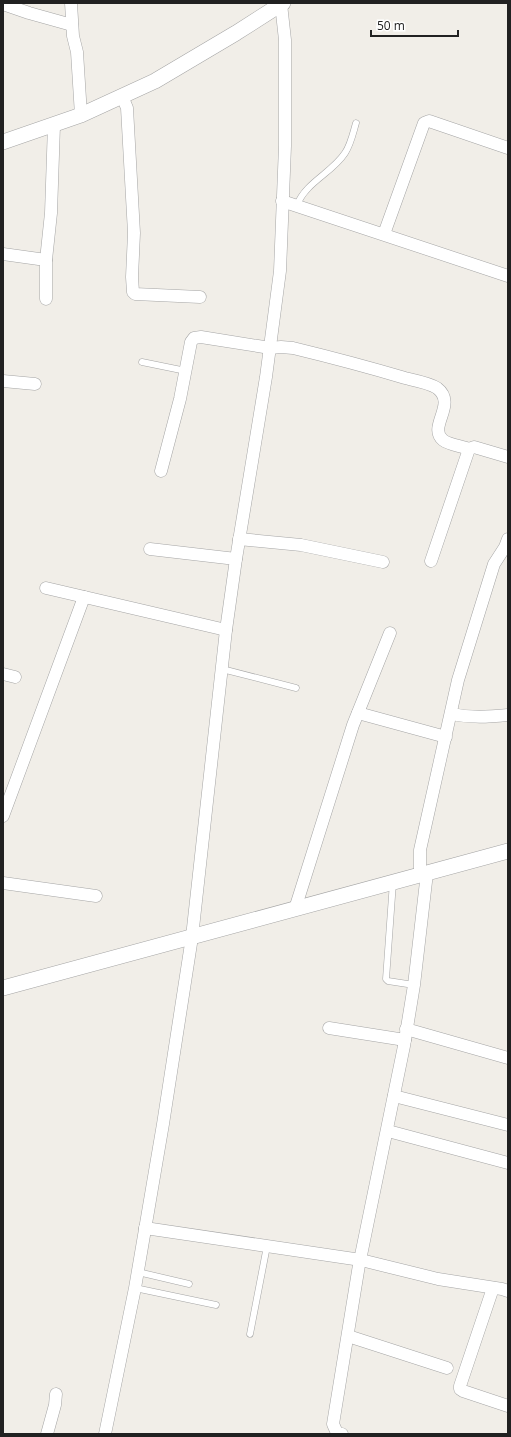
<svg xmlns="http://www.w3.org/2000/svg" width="511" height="1437" font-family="'Open Sans',sans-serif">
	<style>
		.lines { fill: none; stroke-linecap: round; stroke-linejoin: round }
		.service-casing { stroke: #a5a5a5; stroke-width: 7 }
		.minor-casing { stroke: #a5a5a5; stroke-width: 13 }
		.tertiary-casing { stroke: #a5a5a5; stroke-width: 16 }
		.service { stroke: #fff; stroke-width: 6 }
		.minor { stroke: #fff; stroke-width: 12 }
		.tertiary { stroke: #fff; stroke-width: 15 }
	</style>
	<rect width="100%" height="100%" fill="#f1eee8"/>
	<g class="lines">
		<g class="service-casing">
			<g id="service">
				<path d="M297,205c9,-23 35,-32 48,-52 6,-9 8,-20 11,-30"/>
				<polyline points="142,362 186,371"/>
				<polyline points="222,669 296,688"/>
				<polyline points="393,882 386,979 388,981 414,985"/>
				<polyline points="138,1272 189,1284"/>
				<polyline points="135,1288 216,1305"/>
				<polyline points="250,1334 267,1246"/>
			</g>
		</g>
		<g class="minor-casing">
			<g id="minor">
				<polyline points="71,3 73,36 77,52 81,115"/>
				<polyline points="3,4 29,13 72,25"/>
				<polyline points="122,96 127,108 134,233 132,277 133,292 135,294 200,297"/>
				<polyline points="282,201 508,276"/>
				<polyline points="384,234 424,123 429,121 508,148"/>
				<polyline points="3,254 46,260"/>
				<polyline points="46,299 46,260 51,213 54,125"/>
				<polyline points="3,381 35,384"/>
				<path d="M161,471l19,-72 11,-57 3,-4 7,-1 69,11 11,-1 12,1c37,9 75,19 112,30 8,2 25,5 32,10 21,16 -10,39 6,52 6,5 19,6 26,9"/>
				<polyline points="239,539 301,545 383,562"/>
				<polyline points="150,549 236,559"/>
				<polyline points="431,561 469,449 474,447 508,457"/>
				<polyline points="46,588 226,630"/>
				<polyline points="3,674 15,677"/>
				<polyline points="358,713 446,737"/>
				<path d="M451,714c20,4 37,3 57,1"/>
				<polyline points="3,816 84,597"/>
				<polyline points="420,875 420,850 458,680 494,564 505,547 508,539"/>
				<polyline points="3,883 96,896"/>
				<polyline points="295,909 353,725 390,633"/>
				<polyline points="329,1028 405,1040"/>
				<polyline points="406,1029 508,1058"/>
				<polyline points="394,1096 508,1125"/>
				<polyline points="388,1131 508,1163"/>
				<polyline points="145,1228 361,1260 438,1279 502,1289 508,1291"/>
				<polyline points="493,1288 460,1386 460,1389 463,1391 508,1406"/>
				<polyline points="348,1336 447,1368"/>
				<polyline points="47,1434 55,1405 56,1394"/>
				<polyline points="105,1434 135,1288 163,1124 192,937 226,630 236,559 266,377 280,271 285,146 285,40 281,4"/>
				<polyline points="342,1434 337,1433 333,1424 359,1265 404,1046 414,985 427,873"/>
			</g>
		</g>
		<g class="tertiary-casing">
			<g id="tertiary">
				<polyline points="3,142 81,115 155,81 236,33 283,3"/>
				<polyline points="3,988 508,851"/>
			</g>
		</g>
		<use href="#service" class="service"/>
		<use href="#minor" class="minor"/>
		<use href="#tertiary" class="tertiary"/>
	</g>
	<rect width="511" height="1437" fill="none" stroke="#212121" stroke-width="8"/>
	<path d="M371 30v6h87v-6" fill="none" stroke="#212121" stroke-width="2"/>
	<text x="377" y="30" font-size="12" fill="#212121" stroke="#ffffff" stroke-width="3" paint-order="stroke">50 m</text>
</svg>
